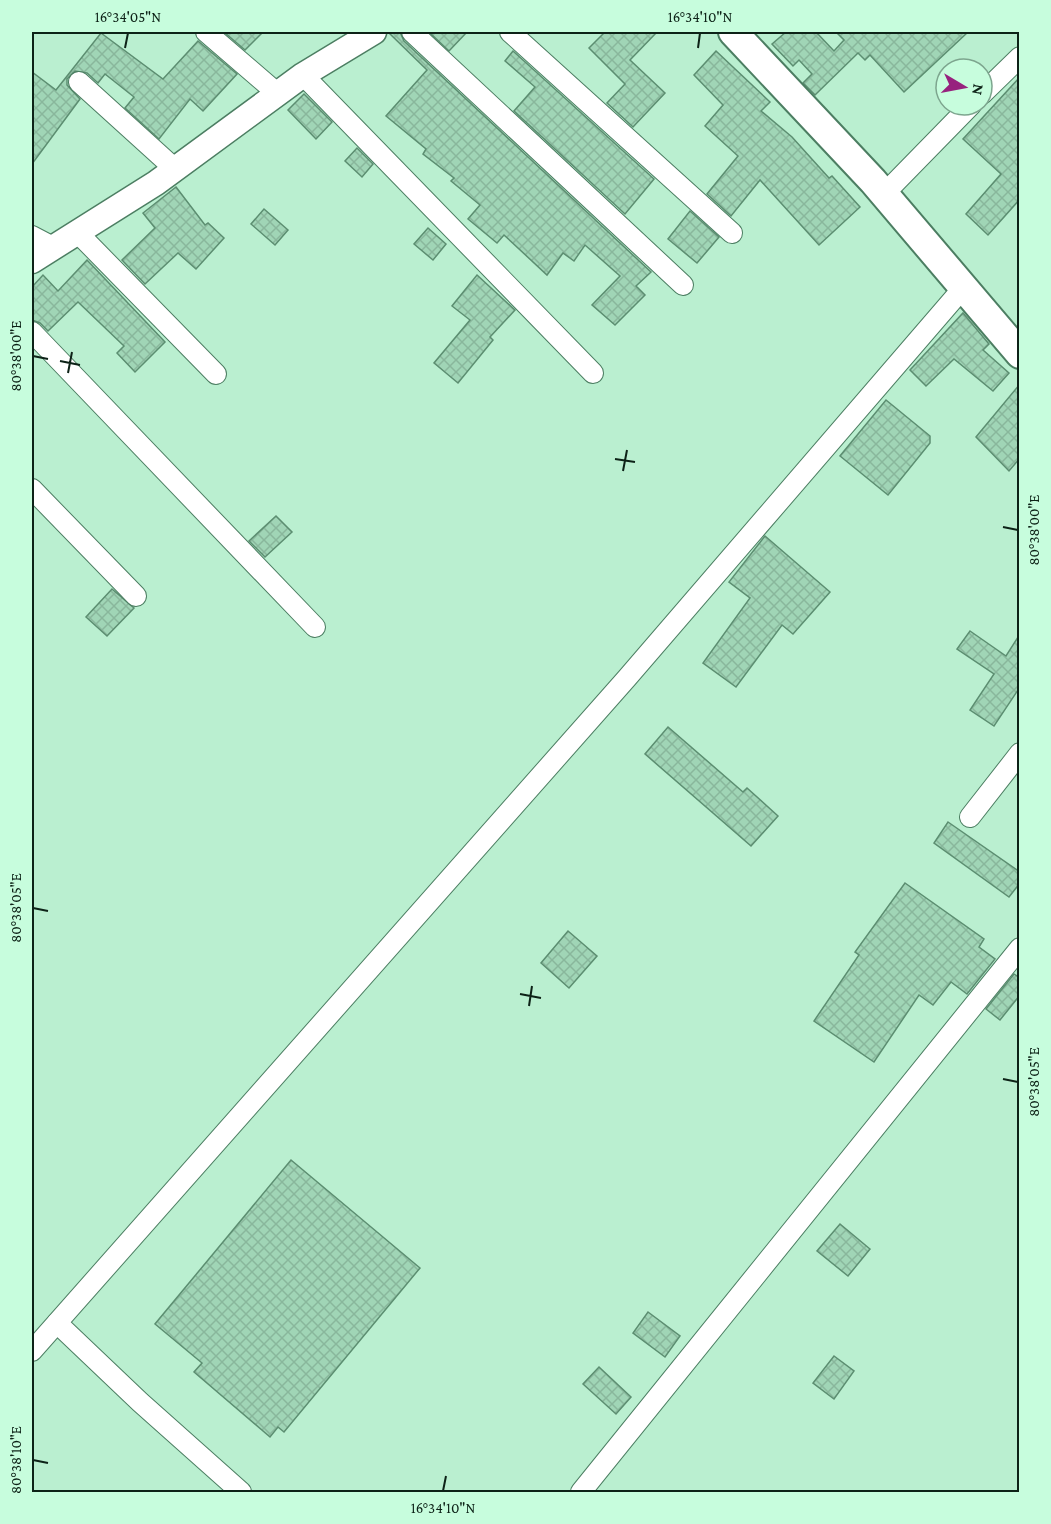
<svg xmlns="http://www.w3.org/2000/svg" width="1051" height="1524" font-family="'Crimson Pro',serif">
	<style>
		.building { fill: url(#building-cross-hatch); stroke: #5c8e71; stroke-width: 1.5 }
		.lines { fill: none; stroke-linecap: round; stroke-linejoin: round }
		.minor-casing { stroke: #4c7e62; stroke-width: 22 }
		.tertiary-casing { stroke: #4c7e62; stroke-width: 27 }
		.secondary-casing { stroke: #4c7e62; stroke-width: 32 }
		.minor { stroke: #fff; stroke-width: 20 }
		.tertiary { stroke: #fff; stroke-width: 24 }
		.secondary { stroke: #fff; stroke-width: 28 }
		.ticks { fill: none; stroke: #0d2217; stroke-width: 2 }
		.neatline { fill: none; stroke: #0d2217; stroke-width: 2 }
		.ticks-label { font-size: 15px; text-anchor: middle; fill: #0d2217 }
	</style>
	<defs>
		<pattern id="building-cross-hatch" width="8" height="8" patternUnits="userSpaceOnUse" patternTransform="scale(1.5)"><rect width="8" height="8" fill="#a0d5b6"/><path d="M0 0l8 8M0 8l8-8" fill="none" stroke="#89b79c"/></pattern>
	</defs>
	<rect width="100%" height="100%" fill="#baefd0"/>
	<g class="building">
		<polygon points="224,32 263,32 245,50"/>
		<polygon points="388,32 400,32 404,41 651,272 636,286 645,295 615,325 592,305 620,276 585,245 574,261 563,253 547,275 504,235 497,243 468,219 480,205 451,181 454,178 423,154 426,149 386,116 427,70"/>
		<polygon points="429,32 467,32 449,51"/>
		<polygon points="605,32 657,32 630,60 665,93 633,127 607,103 625,84 589,48"/>
		<polygon points="786,32 816,32 834,51 844,40 836,32 968,32 904,92 870,55 865,60 858,53 815,95 803,83 812,74 799,60 793,66 772,44"/>
		<polygon points="101,33 163,79 198,41 237,74 203,111 190,99 159,139 125,108 134,97 105,74 98,83 87,73 75,71 67,79 67,85 80,99 32,164 32,72 56,90"/>
		<polygon points="513,51 654,179 625,214 514,111 535,87 505,61"/>
		<polygon points="716,51 770,102 761,111 792,137 829,178 832,176 860,207 819,245 760,180 731,216 707,194 738,156 705,126 723,105 694,75"/>
		<polygon points="1020,77 1020,199 988,235 966,214 1001,174 963,139"/>
		<polygon points="304,94 332,122 316,139 288,110"/>
		<polygon points="357,148 373,164 362,177 345,161"/>
		<polygon points="176,187 205,225 208,223 224,238 196,269 178,253 145,284 122,260 155,228 143,213"/>
		<polygon points="264,209 288,230 275,245 251,224"/>
		<polygon points="690,211 719,237 697,263 668,239"/>
		<polygon points="428,228 446,244 433,260 414,244"/>
		<polygon points="87,260 165,342 135,372 117,353 124,346 78,302 48,331 40,323 32,320 32,287 43,275 58,291"/>
		<polygon points="477,275 515,310 490,337 493,340 458,383 434,363 470,320 452,306"/>
		<polygon points="963,313 989,344 983,350 1009,373 993,391 954,359 926,386 910,370"/>
		<polygon points="1020,384 1020,458 1009,471 976,437"/>
		<polygon points="886,400 930,436 930,443 888,495 840,456"/>
		<polygon points="276,516 292,532 265,557 249,541"/>
		<polygon points="765,536 830,592 793,634 782,625 736,687 703,663 750,598 729,582"/>
		<polygon points="112,589 134,608 107,636 86,617"/>
		<polygon points="970,631 1006,656 1020,634 1020,687 994,726 970,710 994,674 957,649"/>
		<polygon points="668,727 743,792 747,788 778,816 751,846 645,754"/>
		<polygon points="948,822 1020,872 1020,883 1009,897 934,843"/>
		<polygon points="905,883 984,939 979,947 995,959 967,994 951,982 933,1005 919,995 874,1062 814,1021 859,955 855,952"/>
		<polygon points="568,931 597,956 569,988 541,963"/>
		<polygon points="1014,974 1020,978 1020,995 1000,1020 986,1009"/>
		<polygon points="291,1160 420,1268 284,1432 278,1427 270,1437 194,1372 202,1363 155,1324"/>
		<polygon points="840,1224 870,1249 848,1276 817,1251"/>
		<polygon points="648,1312 680,1336 665,1357 633,1333"/>
		<polygon points="834,1356 854,1371 834,1399 813,1383"/>
		<polygon points="599,1367 631,1397 616,1414 583,1384"/>
	</g>
	<g class="lines">
		<g class="minor-casing">
			<g id="minor">
				<polyline points="206,32 277,93"/>
				<polyline points="412,32 683,285"/>
				<polyline points="510,32 732,233"/>
				<polyline points="303,75 593,373"/>
				<polyline points="79,82 175,169"/>
				<polyline points="982,94 1020,57"/>
				<polyline points="884,194 971,105"/>
				<polyline points="77,232 216,374"/>
				<polyline points="32,236 53,247"/>
				<polyline points="32,332 315,627"/>
				<polyline points="32,489 136,596"/>
				<polyline points="970,817 1020,753"/>
				<polyline points="57,1323 140,1402 241,1492"/>
				<polyline points="32,1351 627,678 963,288"/>
				<polyline points="581,1492 1020,948"/>
			</g>
		</g>
		<g class="tertiary-casing">
			<polyline id="tertiary" points="32,261 156,183 303,75 374,32"/>
		</g>
		<g class="secondary-casing">
			<polyline id="secondary" points="733,32 873,181 1020,354"/>
		</g>
		<use href="#minor" class="minor"/>
		<use href="#tertiary" class="tertiary"/>
		<use href="#secondary" class="secondary"/>
	</g>
	<path class="ticks" d="M125,48l3,-15M698,48l2,-15M33,356l15,3M60,361l20,4M68,373l4,-21M615,459l20,3M623,471l4,-21M1003,527l15,3M33,908l15,3M520,994l21,4M529,1006l3,-20M1003,1079l15,3M33,1460l15,3M443,1491l3,-15"/>
	<rect width="1051" height="1524" fill="none" stroke="#c7fddd" stroke-width="66"/>
	<g transform="translate(964 87) rotate(100)"><circle r="28" fill="#c7fddd" stroke="#7da58e" stroke-width="1.5"/>
	<path d="M0-4.5L10 22L0 15L-10 22Z" fill="#97227e"/>
	<text y="-9" font-size="16" font-weight="bold" text-anchor="middle" fill="#0d2217">N</text>
	</g>
	<rect x="33" y="33" width="985" height="1458" class="neatline"/>
	<g class="ticks-label">
		<text x="128" y="22">16°34'05"N</text>
		<text x="700" y="22">16°34'10"N</text>
		<text transform="translate(16 356) rotate(-90)" y="5">80°38'00"E</text>
		<text transform="translate(1034 530) rotate(-90)" y="5">80°38'00"E</text>
		<text transform="translate(16 908) rotate(-90)" y="5">80°38'05"E</text>
		<text transform="translate(1034 1082) rotate(-90)" y="5">80°38'05"E</text>
		<text transform="translate(16 1460) rotate(-90)" y="5">80°38'10"E</text>
		<text x="443" y="1513">16°34'10"N</text>
	</g>
</svg>
